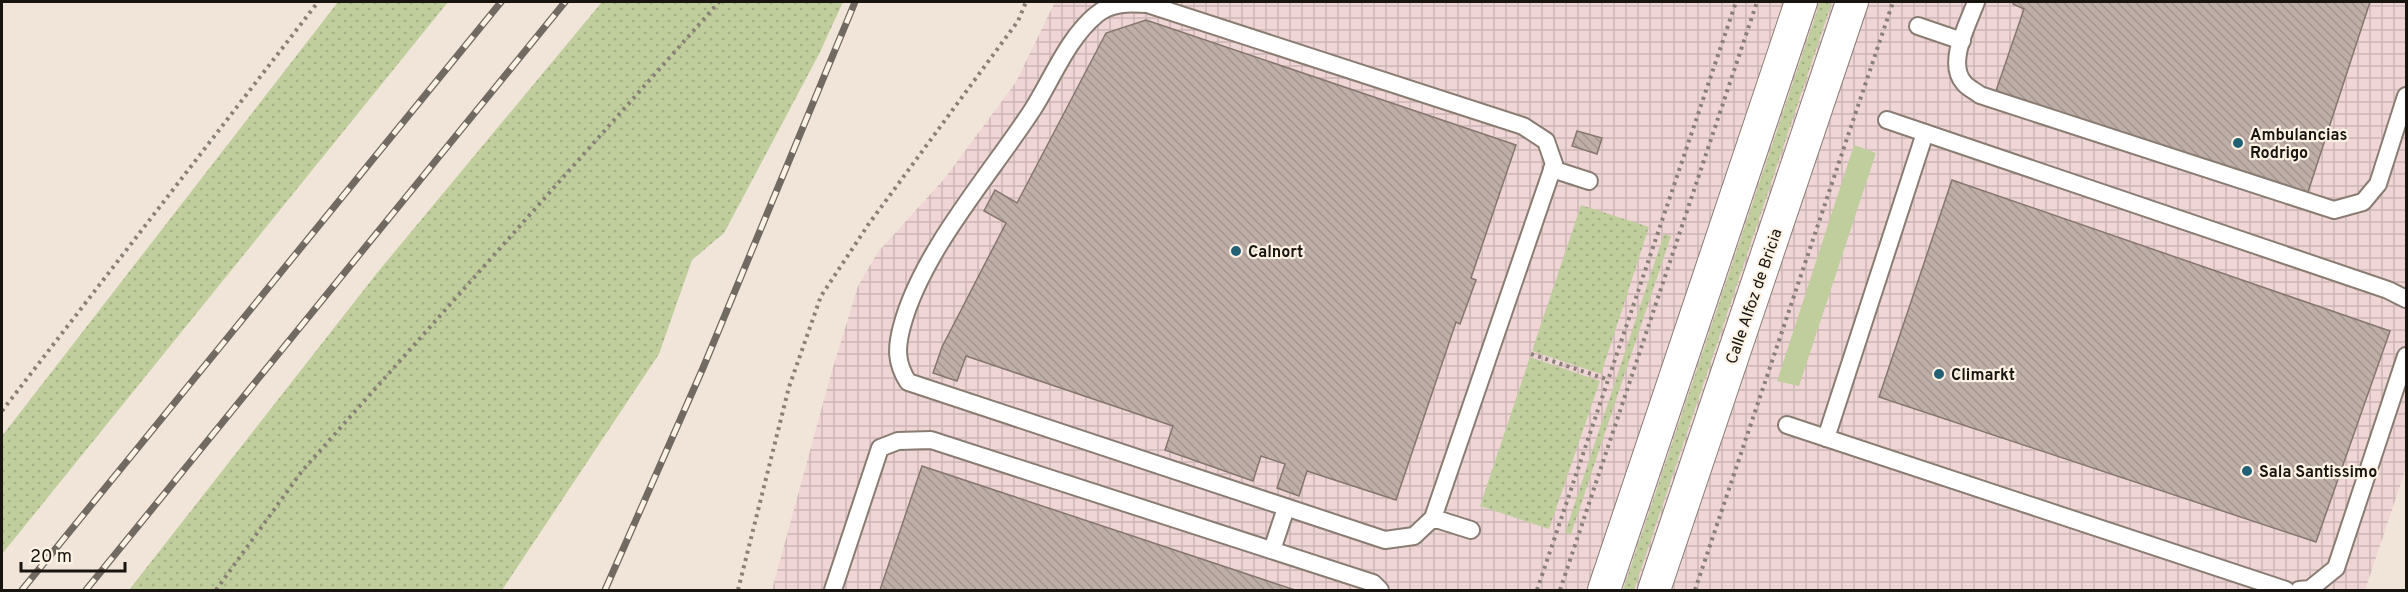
<svg xmlns="http://www.w3.org/2000/svg" width="2408" height="592" font-family="Overpass,sans-serif">
	<style>
		.industrial { fill: url(#industrial-grid) }
		.grass { fill: url(#grass-dots) }
		.garden { fill: #bfce9c }
		.building { fill: url(#building-back-hatch); stroke: #85766f; stroke-width: 1.5 }
		.lines { fill: none; stroke-linecap: round; stroke-linejoin: round }
		.lane-casing { stroke: #897d73; stroke-width: 20 }
		.street-casing { stroke: #897d73; stroke-width: 34 }
		.path { stroke: #898078; stroke-width: 4; stroke-dasharray: 3 4.5; stroke-linecap: butt }
		.lane { stroke: #fff; stroke-width: 16 }
		.street { stroke: #fff; stroke-width: 32 }
		.rail-casing { stroke: #716a62; stroke-width: 7 }
		.rail { stroke: #fef2e5; stroke-width: 4.5; stroke-dasharray: 14; stroke-linecap: butt }
		.poi-dot { fill: #206176; stroke: #fef2e5; stroke-width: 2 }
		.labels { text-anchor: middle; stroke-width: 4.5; stroke-linejoin: round; paint-order: stroke }
		.poi-label { font-size: 16px; font-weight: bold; fill: #181410; stroke: #fef2e5; text-anchor: start }
		.street-label { font-size: 16px; fill: #181410; stroke: #fef2e5 }
	</style>
	<defs>
		<pattern id="industrial-grid" width="8" height="8" patternUnits="userSpaceOnUse" patternTransform="scale(1.5)"><rect width="8" height="8" fill="#f0d5d6"/><path d="M0 4h8M4 0v8" fill="none" stroke="#cdb6b7"/></pattern>
		<pattern id="grass-dots" width="8" height="8" patternUnits="userSpaceOnUse" patternTransform="scale(1.5)"><rect width="8" height="8" fill="#bfce9c"/><path d="M2 2h.1M6 6h.1" fill="none" stroke="#a3b085" stroke-width="1.8" stroke-linecap="round"/></pattern>
		<pattern id="building-back-hatch" width="6" height="6" patternUnits="userSpaceOnUse" patternTransform="scale(1.5)"><rect width="6" height="6" fill="#beaea7"/><path d="M-1 5l2 2M0 0l6 6M5-1l2 2" fill="none" stroke="#a3958f"/></pattern>
	</defs>
	<rect width="100%" height="100%" fill="#f1e4d8"/>
	<polygon class="industrial" points="1055,2 2406,2 2406,468 2365,590 772,590 831,374 858,286 878,252 945,178 1016,82"/>
	<g class="grass">
		<polygon points="338,2 448,2 2,554 2,436"/>
		<polygon points="602,2 843,2 819,54 724,233 692,260 659,354 502,590 129,590 377,273"/>
		<polygon points="1820,2 1832,2 1634,590 1623,590"/>
		<polygon points="1581,205 1649,227 1601,374 1532,351"/>
		<polygon points="1664,234 1671,236 1571,534 1565,533"/>
		<polygon points="1530,357 1600,381 1549,529 1480,506"/>
	</g>
	<polygon class="garden" points="1854,145 1876,153 1799,386 1777,381"/>
	<g class="building">
		<polygon points="2014,2 2370,2 2307,195 1996,91 2024,9 2013,4"/>
		<polygon points="1146,20 1516,145 1471,278 1476,280 1460,324 1456,322 1396,500 1307,471 1299,496 1277,488 1285,464 1261,456 1253,481 1165,450 1173,426 966,356 957,381 933,373 942,347 1006,223 984,211 995,190 1017,203 1106,33"/>
		<polygon points="1577,131 1602,138 1597,154 1572,146"/>
		<polygon points="1952,180 2390,331 2316,542 1879,397"/>
		<polygon points="922,466 1295,590 880,590"/>
	</g>
	<g class="lines">
		<g class="lane-casing">
			<g id="lane">
				<path d="M1976,2c-8,22 -30,61 -12,81 4,5 11,8 16,12l354,115 29,-8 15,-18 28,-88"/>
				<polyline points="1918,26 1962,41"/>
				<polyline points="1887,120 2388,290 2406,299"/>
				<polyline points="1552,169 1589,181"/>
				<polyline points="1787,425 2286,590"/>
				<polyline points="1826,438 1925,133"/>
				<path d="M1433,518l121,-354 -8,-23 -23,-15 -376,-122c-18,-1 -36,-2 -51,11 -28,23 -44,64 -63,94 -43,66 -111,142 -131,217 -6,22 -6,37 6,56l477,158 29,-4 19,-18 38,12"/>
				<polyline points="1272,550 1286,508"/>
				<polyline points="833,590 880,448 898,441 931,440 1373,583 1380,590"/>
				<polyline points="2299,590 2310,589 2336,568 2406,356"/>
			</g>
		</g>
		<g class="street-casing">
			<g id="street">
				<polyline points="1604,590 1801,2"/>
				<polyline points="1654,590 1852,2"/>
			</g>
		</g>
		<g class="path">
			<polyline points="1531,354 1609,380"/>
			<polyline points="2,411 318,2"/>
			<polyline points="216,590 302,471 719,2"/>
			<polyline points="738,590 789,387 821,296 868,225 1018,21 1026,2"/>
			<polyline points="1537,590 1736,2"/>
			<polyline points="1560,590 1757,2"/>
			<polyline points="1695,590 1893,2"/>
		</g>
		<use href="#lane" class="lane"/>
		<use href="#street" class="street"/>
		<g class="rail-casing">
			<g id="rail">
				<polyline points="22,590 501,2"/>
				<polyline points="86,590 565,2"/>
				<polyline points="605,590 703,368 855,2"/>
			</g>
		</g>
		<use href="#rail" class="rail"/>
	</g>
	<g class="poi-dot">
		<circle cx="2238" cy="143" r="6"/>
		<circle cx="1236" cy="251" r="6"/>
		<circle cx="1939" cy="374" r="6"/>
		<circle cx="2247" cy="471" r="6"/>
	</g>
	<g class="labels">
		<g class="poi-label">
			<text x="2250" y="140">Ambulancias<tspan x="2250" dy="18">Rodrigo</tspan></text>
			<text x="1248" y="257">Calnort</text>
			<text x="1951" y="380">Climarkt</text>
			<text x="2259" y="477">Sala Santissimo</text>
		</g>
		<g class="street-label">
			<text transform="translate(1753 296) rotate(-71)" y="6">Calle Alfoz de Bricia</text>
		</g>
	</g>
	<rect width="2408" height="592" fill="none" stroke="#181410" stroke-width="6"/>
	<path d="M21 562v9h104v-9" fill="none" stroke="#181410" stroke-width="3"/>
	<text x="30" y="562" font-size="18" fill="#181410" stroke="#fef2e5" stroke-width="4.5" paint-order="stroke">20 m</text>
</svg>
